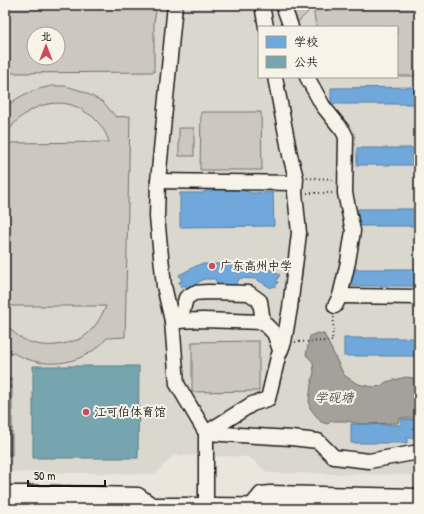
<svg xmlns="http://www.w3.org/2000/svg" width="424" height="514" font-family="'Patrick Hand','LXGW WenKai TC',sans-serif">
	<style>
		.built { fill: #dad7ce; fill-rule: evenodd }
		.green { fill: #ccc8c0; stroke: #74726e; fill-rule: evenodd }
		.water { fill: #a3a19a; stroke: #6d6c68 }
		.schools { fill: #6fa8dc; stroke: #567ea2 }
		.public { fill: #76a5af; stroke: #5b7c83 }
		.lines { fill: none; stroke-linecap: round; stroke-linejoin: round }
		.minor-casing { stroke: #1c1c1c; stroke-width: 17 }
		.path { stroke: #1c1c1c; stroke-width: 2; stroke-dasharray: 1 3; stroke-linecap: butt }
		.minor { stroke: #f7f3e8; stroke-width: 14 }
		.poi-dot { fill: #d1495b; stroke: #f7f3e8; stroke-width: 1.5 }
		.labels { text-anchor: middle; stroke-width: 4; stroke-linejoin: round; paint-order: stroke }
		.poi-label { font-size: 12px; fill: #1c1c1c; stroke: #f7f3e8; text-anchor: start }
		.water-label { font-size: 13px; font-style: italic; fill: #52514e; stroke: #f7f3e8 }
	</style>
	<rect width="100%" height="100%" fill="#eae6dc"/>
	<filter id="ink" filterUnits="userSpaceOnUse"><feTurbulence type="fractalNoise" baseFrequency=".025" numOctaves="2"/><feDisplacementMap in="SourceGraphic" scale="8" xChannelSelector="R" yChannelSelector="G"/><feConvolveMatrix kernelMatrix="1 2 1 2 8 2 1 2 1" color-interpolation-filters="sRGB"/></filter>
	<g filter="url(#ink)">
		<path class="built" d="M5,5h310l-1,2 2,20h-57v50l160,-1v399l-151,-2 -19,-16 -75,-2 -19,19 -150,-2zM34,34h24v24h-24z"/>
		<g class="green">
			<path d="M5,5h152l-3,17v50l-149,1zM34,34h24v24h-24z"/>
			<polygon points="290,5 419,5 419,76 397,76 397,27 316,27 313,7 297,23"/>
			<path d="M53,86h13l16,5 21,11 13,15 14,-1 -5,221 -18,1c-19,23 -52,31 -80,21 -8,-3 -16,-6 -22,-12v-26c14,25 44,29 68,20 3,-1 6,-1 9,-3 11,-7 19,-20 24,-32h-101v-163l104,-1c-3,-9 -7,-16 -14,-23 -2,-3 -7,-5 -10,-7 -3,-2 -5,-4 -8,-5 -27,-12 -62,5 -72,32v-31c14,-13 29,-19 48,-22z"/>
			<polygon points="201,112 261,112 262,170 200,170"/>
			<rect x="179" y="128" width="15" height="28"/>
			<polygon points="259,341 259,391 192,392 192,342"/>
		</g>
		<g class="water">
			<polygon points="317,333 324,334 344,375 356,383 362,385 374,387 381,386 386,382 406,377 419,379 419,418 400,418 398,423 361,424 346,421 331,421 328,424 324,423 321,422 310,408 309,400 312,379 314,373 313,362 306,355 310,336"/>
			<rect x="5" y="379" width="7" height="76"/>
		</g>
		<g class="schools">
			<polygon points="419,87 419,104 331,104 331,88"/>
			<rect x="357" y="148" width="62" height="17"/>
			<polygon points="222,188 233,188 252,193 273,192 274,226 180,227 180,193 202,193 208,190"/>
			<rect x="358" y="209" width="61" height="17"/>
			<polygon points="200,264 259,264 280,275 276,281 278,282 275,287 273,286 271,288 256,279 240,278 235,286 229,289 223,288 217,284 215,279 204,279 187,289 185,285 181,287 179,282 182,281 179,275"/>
			<rect x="351" y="269" width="68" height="17"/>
			<rect x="344" y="338" width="75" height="18"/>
			<polygon points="401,419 419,420 419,438 407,438 407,443 351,443 351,424 401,425"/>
		</g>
		<polygon class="public" points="33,366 139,366 138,458 33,458"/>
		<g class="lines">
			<g class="minor-casing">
				<g id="minor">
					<polyline points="175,5 158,181 157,217 164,286 172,321 177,384 206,433 206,509"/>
					<polyline points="262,5 266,27"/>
					<polyline points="283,5 291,27"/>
					<polyline points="307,77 323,106 343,131 346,137 345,193 353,231 348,262 340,296 335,306"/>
					<polyline points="158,181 295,183"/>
					<polyline points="340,296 419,297"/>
					<polyline points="172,321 203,320 263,322 274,333 280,350"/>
					<polyline points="180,321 186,298 194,293 208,292 249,293 260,301 263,322"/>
					<polyline points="206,433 252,404 268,399 278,357 284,342 290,308 299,233 295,193 296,178 290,155 275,77"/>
					<polyline points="206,433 291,438 318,441 334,457 369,461 419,452"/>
					<polyline points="5,493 52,493 138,495 152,505"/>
					<polyline points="5,505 206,505 419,507"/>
					<polyline points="252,505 261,494 270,493 419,496"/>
				</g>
			</g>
			<g class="path">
				<polyline points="307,178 335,179"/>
				<polyline points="307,193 334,193"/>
				<polyline points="295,342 332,341 334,317"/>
			</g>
			<use href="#minor" class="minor"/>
		</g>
	</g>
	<g class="poi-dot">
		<circle cx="212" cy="266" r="4"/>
		<circle cx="86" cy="412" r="4"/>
	</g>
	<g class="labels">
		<g class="poi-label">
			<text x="220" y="270">广东高州中学</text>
			<text x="94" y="416">江可伯体育馆</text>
		</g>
		<g class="water-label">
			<text x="334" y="402">学砚塘</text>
		</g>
	</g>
	<rect width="424" height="514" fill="none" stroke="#f7f3e8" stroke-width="20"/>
	<rect x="10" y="10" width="404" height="494" fill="none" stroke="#1c1c1c" stroke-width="1.5" filter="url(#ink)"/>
	<rect x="258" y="26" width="140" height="52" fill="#f7f3e8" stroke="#9f9d96"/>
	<rect x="266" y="36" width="20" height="12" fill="#6fa8dc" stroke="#9f9d96"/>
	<text x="294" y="46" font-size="12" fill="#1c1c1c">学校</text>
	<rect x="266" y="56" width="20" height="12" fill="#76a5af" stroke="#9f9d96"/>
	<text x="294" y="66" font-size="12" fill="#1c1c1c">公共</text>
	<g transform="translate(46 46)"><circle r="19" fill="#f7f3e8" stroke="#9f9d96"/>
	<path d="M0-3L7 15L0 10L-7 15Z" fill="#d1495b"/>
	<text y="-6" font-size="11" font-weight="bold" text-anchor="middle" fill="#1c1c1c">北</text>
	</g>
	<path d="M28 480v6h77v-6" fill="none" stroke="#1c1c1c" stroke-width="2"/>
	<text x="34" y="480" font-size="12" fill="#1c1c1c" stroke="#f7f3e8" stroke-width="3" paint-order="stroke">50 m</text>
</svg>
